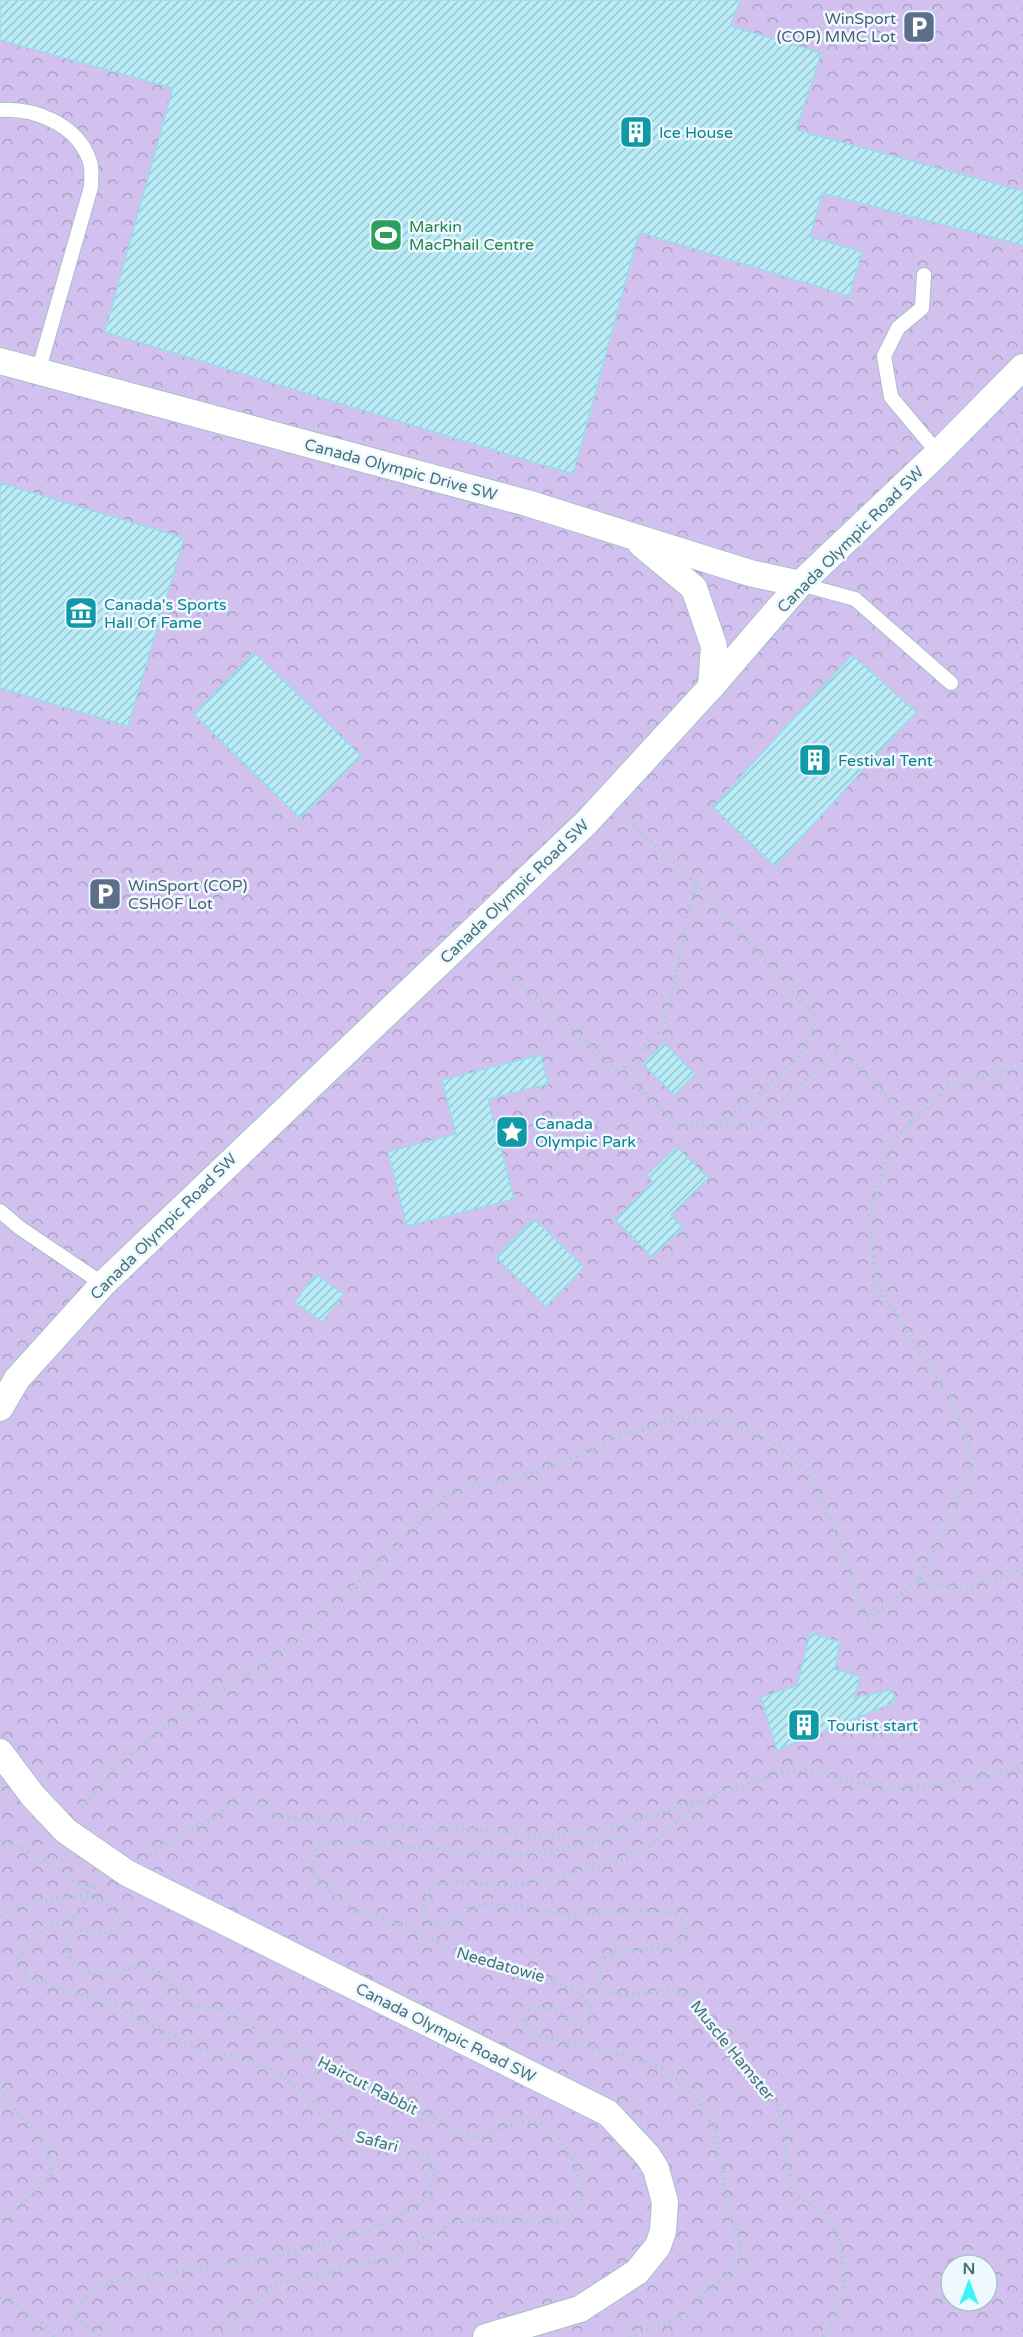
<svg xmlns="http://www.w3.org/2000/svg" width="1023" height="2337" font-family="'Varela Round',sans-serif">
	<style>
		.forest { fill: url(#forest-crowns); fill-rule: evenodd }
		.building { fill: url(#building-hatch); stroke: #98deec; stroke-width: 1.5 }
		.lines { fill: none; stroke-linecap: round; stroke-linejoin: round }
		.lane-casing { stroke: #a1c2cb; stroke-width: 16 }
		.street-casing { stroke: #a1c2cb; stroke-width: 28 }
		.path { stroke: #9cd2dd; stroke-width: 4; stroke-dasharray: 1.5 4.5; stroke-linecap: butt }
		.lane { stroke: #fff; stroke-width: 14 }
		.street { stroke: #fff; stroke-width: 26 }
		.labels { text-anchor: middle; stroke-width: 5; stroke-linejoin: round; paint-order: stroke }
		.service-label { font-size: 16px; fill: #4e5e75; stroke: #eef8ff; text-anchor: end }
		.culture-label { font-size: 16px; fill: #0d838f; stroke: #eef8ff; text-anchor: start }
		.leisure-label { font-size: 16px; fill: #27864d; stroke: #eef8ff; text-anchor: start }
		.street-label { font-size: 16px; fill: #47747b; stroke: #eef8ff }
	</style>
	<defs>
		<pattern id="forest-crowns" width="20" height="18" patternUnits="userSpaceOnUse" patternTransform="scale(1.5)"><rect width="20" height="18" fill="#d2c1ee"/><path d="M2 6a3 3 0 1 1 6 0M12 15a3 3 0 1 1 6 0" fill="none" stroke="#aca1c6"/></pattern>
		<pattern id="building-hatch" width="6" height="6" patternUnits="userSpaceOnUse" patternTransform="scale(1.5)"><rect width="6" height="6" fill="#baecf7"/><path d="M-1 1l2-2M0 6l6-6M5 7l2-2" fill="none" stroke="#99c4cd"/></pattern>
	</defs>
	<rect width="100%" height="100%" fill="#e5f5ff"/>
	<path class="forest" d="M0,0h1023v2337h-1023zM951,2265h36v36h-36z"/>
	<g class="building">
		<polygon points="0,0 740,0 730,26 821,53 796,130 1023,191 1023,245 822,193 810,237 862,252 849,296 639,232 573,474 105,332 173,88 0,40"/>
		<polygon points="0,483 184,538 128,726 0,688"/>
		<polygon points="254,652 361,756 300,818 194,714"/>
		<polygon points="852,655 916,712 775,866 713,807"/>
		<polygon points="664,1043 695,1074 674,1095 643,1064"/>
		<polygon points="541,1055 548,1084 488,1099 514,1199 407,1226 388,1152 456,1134 442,1080"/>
		<polygon points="677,1147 708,1178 671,1215 683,1228 652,1257 615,1219 653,1182 647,1175"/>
		<polygon points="534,1219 584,1267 546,1306 496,1257"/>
		<polygon points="315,1274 343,1294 322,1322 295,1302"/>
		<polygon points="810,1633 840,1642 835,1669 860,1677 854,1698 892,1690 895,1702 777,1750 761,1697 797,1686"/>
	</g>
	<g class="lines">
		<g class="lane-casing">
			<g id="lane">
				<path d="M0,110c35,-2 76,14 89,49 4,8 2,20 2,28l-53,185"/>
				<polyline points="924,275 922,308 898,328 884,356 891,397 938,453"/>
				<polyline points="800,584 855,599 951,683"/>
				<polyline points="0,1211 20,1228 103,1284"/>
			</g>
		</g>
		<g class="street-casing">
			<g id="street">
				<polyline points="0,361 527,503 750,573 800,584"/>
				<polyline points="641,544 694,588 714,646 711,687"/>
				<polyline points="0,1408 17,1379 103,1284 587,822 711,687 800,584 938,453 1023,367"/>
				<polyline points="0,1752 33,1796 66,1831 127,1873 608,2113 648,2156 656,2169 665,2202 663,2231 658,2246 637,2272 580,2309 486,2337"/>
			</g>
		</g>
		<g class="path">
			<polyline points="697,884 817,1019 803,1051 760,1094 719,1124"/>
			<polyline points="509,973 678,1125 758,1125 840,1047 912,1123"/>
			<polyline points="620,1072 664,1025 696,883 626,819"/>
			<polyline points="918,1582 963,1588 1011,1576 1023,1568"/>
			<polyline points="83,1808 113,1768 159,1731 302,1639 448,1494 540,1471 616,1438 678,1418 729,1422 781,1447 811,1477 836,1532 867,1619 918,1582 957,1502 974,1459 951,1397 877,1285 869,1215 891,1143 949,1086 1006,1070 1023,1072"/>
			<polyline points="629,1824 617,1837 549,1852 508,1856 350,1841 330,1841 317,1847 313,1870 319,1880 353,1910 408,1926 452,1951 475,1960 542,1974 578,1993 590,2006 592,2020 585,2029 552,2009 532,2006 523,2019 533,2033 564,2042 630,2056 667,2071 701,2102 715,2127 730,2216 740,2240 740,2257 729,2273 703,2294 698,2305 682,2318 629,2337"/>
			<path d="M0,1840l8,1 45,24 37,29 18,11 14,15 -1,11 -6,3 -31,-4 -14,5c-4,9 -4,17 2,25 23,29 50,1 77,8 17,4 29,26 41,37l32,4 64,37 67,28 57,36 26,7 17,11 21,11c17,-6 41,-18 59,-17 28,1 54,58 47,83 -2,5 -9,11 -12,15l-25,2 -82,-2 -32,15 -38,23 -113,25 -28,22 -31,32"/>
			<polyline points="150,1854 230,1807 249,1802 260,1805 271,1813 284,1818 355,1821 418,1829 482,1829 523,1835 553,1836 629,1823 702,1800"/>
			<path d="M95,1887l-6,-1 1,8 -13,22c-28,11 -43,14 -59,43l10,18 37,15 40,8 95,49 47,10 35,16 27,22 12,16 20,18 28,10 37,8 22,9 7,18 -10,25 -59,31 -95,25 -156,24c-23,8 -32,14 -39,38l29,18"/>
			<polyline points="0,1916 28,1903 89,1894"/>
			<path d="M0,2089l18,24 20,20 11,20 2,22c-15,21 -28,27 -51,39"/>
			<polyline points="0,2298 39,2320 55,2337"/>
			<path d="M823,2337l8,-11 12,-31 1,-24 -6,-35 -11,-20 -28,-20 -6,-8 -6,-22 -2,-34 -9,-27 -82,-105c-32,-21 -34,-5 -67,-5 -7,0 -16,-3 -23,-5l-6,-13 2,-17 15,-8 58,-4 14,-10c-1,-9 0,-19 -10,-23 -26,-11 -75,1 -104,0 -32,-1 -63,-17 -96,-8 -21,6 -24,24 -49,13 -7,-17 -6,-23 7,-37l20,-1 56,4 70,-14 43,-14 29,-14 49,-44 79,-28 34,-2 32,11 45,8 49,-5 82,-15"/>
		</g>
		<use href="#lane" class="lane"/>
		<use href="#street" class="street"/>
	</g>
	<defs>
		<g id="parking-square" transform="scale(1.725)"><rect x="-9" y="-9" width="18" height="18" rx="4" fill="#5c6f8a" stroke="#eef8ff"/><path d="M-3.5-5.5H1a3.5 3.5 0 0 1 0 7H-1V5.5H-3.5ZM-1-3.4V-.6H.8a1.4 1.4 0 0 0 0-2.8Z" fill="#fff"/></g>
		<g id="building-square" transform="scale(1.725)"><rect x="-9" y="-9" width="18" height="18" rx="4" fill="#0f9aa8" stroke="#eef8ff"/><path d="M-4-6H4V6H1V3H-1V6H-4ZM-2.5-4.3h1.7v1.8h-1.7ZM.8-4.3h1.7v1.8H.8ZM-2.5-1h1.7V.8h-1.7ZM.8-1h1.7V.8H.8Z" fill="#fff"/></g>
		<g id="stadium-square" transform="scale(1.725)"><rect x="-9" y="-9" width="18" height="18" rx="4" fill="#2e9e5b" stroke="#eef8ff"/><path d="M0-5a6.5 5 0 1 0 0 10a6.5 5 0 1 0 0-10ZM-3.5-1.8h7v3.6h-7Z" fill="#fff"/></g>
		<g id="museum-square" transform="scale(1.725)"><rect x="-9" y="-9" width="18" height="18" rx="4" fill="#0f9aa8" stroke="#eef8ff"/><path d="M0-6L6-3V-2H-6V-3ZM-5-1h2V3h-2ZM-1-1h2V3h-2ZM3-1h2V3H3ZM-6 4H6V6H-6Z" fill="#fff"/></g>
		<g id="sight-square" transform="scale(1.725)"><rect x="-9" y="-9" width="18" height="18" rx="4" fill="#0f9aa8" stroke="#eef8ff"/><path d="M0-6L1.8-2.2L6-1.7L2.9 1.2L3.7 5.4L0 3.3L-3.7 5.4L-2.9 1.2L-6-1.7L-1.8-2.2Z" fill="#fff"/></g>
	</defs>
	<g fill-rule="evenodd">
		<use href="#parking-square" x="919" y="27"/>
		<use href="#building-square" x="636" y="132"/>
		<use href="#stadium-square" x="386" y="235"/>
		<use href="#museum-square" x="81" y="613"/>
		<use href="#building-square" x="815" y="760"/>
		<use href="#parking-square" x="105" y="894"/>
		<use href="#sight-square" x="512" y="1132"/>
		<use href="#building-square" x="804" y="1725"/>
	</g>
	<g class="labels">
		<g class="service-label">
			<text x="896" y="24">WinSport<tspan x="896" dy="18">(COP) MMC Lot</tspan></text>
			<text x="128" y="891" text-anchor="start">WinSport (COP)<tspan x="128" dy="18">CSHOF Lot</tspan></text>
		</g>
		<g class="culture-label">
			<text x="659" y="138">Ice House</text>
			<text x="104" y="610">Canada's Sports<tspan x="104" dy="18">Hall Of Fame</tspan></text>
			<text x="838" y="766">Festival Tent</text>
			<text x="535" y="1129">Canada<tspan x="535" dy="18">Olympic Park</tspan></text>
			<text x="827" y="1731">Tourist start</text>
		</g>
		<g class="leisure-label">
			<text x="409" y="232">Markin<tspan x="409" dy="18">MacPhail Centre</tspan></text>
		</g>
		<g class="street-label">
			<text transform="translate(401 469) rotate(15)" y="6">Canada Olympic Drive SW</text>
			<text transform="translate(850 539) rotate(-45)" y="6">Canada Olympic Road SW</text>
			<text transform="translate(514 891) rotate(-44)" y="6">Canada Olympic Road SW</text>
			<text transform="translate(163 1226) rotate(-45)" y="6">Canada Olympic Road SW</text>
			<text transform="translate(501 1964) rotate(16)" y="6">Needatowie</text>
			<text transform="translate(446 2032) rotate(27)" y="6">Canada Olympic Road SW</text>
			<text transform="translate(733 2050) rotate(51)" y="6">Muscle Hamster</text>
			<text transform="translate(368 2085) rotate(27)" y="6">Haircut Rabbit</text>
			<text transform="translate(377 2141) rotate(15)" y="6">Safari</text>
		</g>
	</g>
	<g transform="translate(969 2283)"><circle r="28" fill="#eef8ff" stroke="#abc3ca" stroke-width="1.5"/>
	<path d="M0-4.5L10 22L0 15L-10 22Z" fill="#3df5f6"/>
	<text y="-9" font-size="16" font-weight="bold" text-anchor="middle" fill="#47747b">N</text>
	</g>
</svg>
